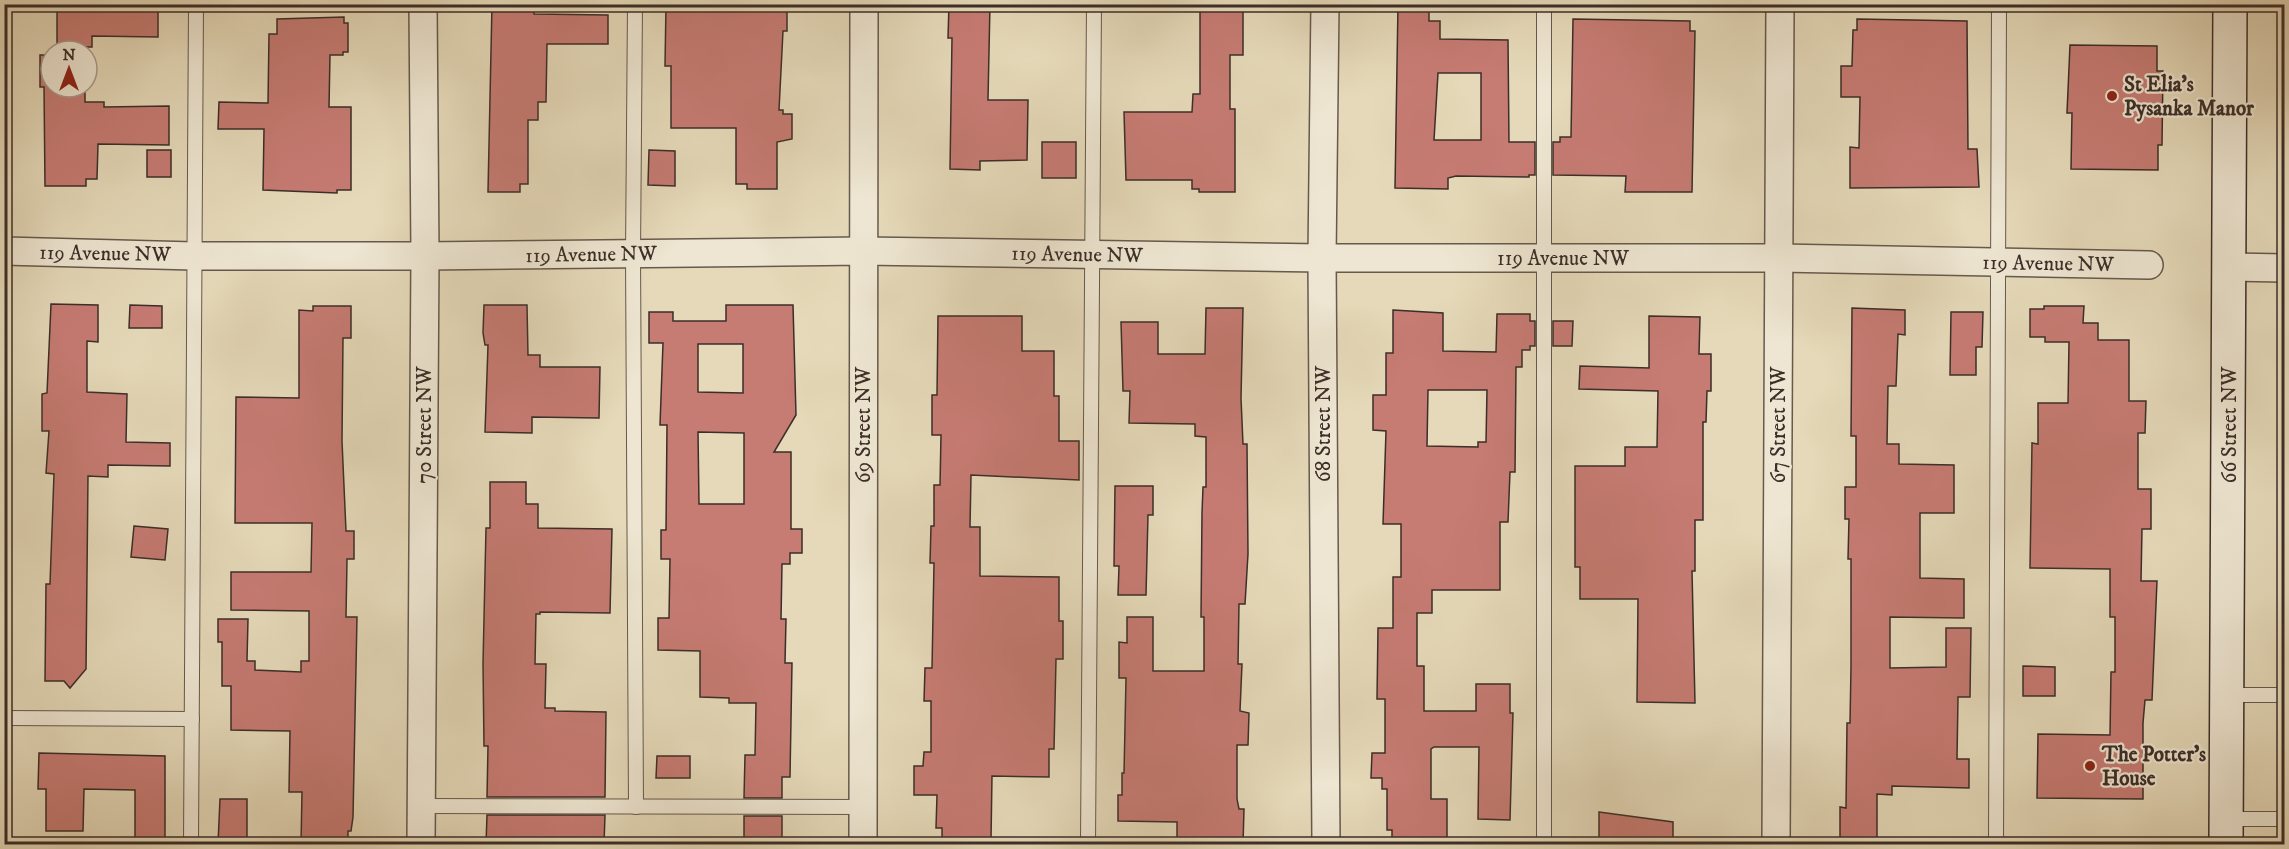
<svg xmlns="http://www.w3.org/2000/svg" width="2289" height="849" font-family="'IM FELL DW Pica',serif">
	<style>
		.building { fill: #c67b73; stroke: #3c2e29; stroke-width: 1.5; fill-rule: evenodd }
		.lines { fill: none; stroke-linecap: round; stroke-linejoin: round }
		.lane-casing { stroke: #66594d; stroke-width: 16 }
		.street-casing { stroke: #66594d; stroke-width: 30 }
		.secondary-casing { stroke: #3c2e29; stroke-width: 36 }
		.lane { stroke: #eee6d2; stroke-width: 14 }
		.street { stroke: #eee6d2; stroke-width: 27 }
		.secondary { stroke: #eee6d2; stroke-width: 33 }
		.poi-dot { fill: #8f2418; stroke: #eee6d2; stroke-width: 2 }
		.labels { text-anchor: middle; stroke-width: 4.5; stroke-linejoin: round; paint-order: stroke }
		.poi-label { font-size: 21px; font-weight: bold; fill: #3c2e29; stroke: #eee6d2; text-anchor: start }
		.street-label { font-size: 21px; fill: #3c2e29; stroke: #eee6d2 }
	</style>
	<rect width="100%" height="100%" fill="#e5d9b9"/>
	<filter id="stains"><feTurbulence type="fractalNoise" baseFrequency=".00333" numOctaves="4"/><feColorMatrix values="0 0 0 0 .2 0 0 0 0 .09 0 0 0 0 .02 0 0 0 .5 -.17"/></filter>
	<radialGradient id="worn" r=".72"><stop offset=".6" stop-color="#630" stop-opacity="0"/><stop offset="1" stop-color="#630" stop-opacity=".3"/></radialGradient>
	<g class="building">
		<polygon points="57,4 158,4 158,37 92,36 92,47 85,47 85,51 57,51"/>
		<polygon points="492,4 534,4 534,14 608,15 608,44 547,44 546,102 538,102 538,120 528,120 528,184 520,184 520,192 488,192"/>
		<polygon points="666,4 787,4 787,31 783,31 779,110 783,110 783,114 792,114 792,139 777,142 777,189 747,189 747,184 736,184 736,128 671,128 671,66 665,66"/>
		<polygon points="949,4 990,4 988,100 1028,100 1027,160 980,161 980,170 950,169 952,38 948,38"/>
		<polygon points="1200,4 1243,4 1243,55 1230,55 1230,109 1235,109 1235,192 1199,192 1199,189 1192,189 1192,180 1126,180 1124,112 1192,112 1193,94 1200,94"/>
		<path d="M1398,4h31v17h11v18l68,1 1,102h26v33h-6v2l-73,-1 -8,2v11l-53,-1zM1438,73h43v67h-47z"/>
		<polygon points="344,17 344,23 348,23 348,52 343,52 343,55 330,55 329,107 351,107 351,190 337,190 337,193 263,190 264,129 218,129 219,102 268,103 269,34 277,34 277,19"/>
		<polygon points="1573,19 1690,21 1690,31 1695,31 1692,192 1625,192 1626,176 1553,175 1553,142 1560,142 1560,137 1571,137"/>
		<polygon points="1857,19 1967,21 1968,149 1977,149 1979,187 1850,188 1850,147 1859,148 1860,97 1841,97 1841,66 1852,66 1853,30 1857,30"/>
		<polygon points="2070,45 2157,46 2157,71 2163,71 2162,145 2158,145 2158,170 2071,169 2072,113 2067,113"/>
		<polygon points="40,55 51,55 51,87 85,87 85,102 104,102 104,107 169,106 169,145 98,144 97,179 86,179 86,186 45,186 44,87 40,87"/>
		<rect x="1042" y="142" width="34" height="36"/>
		<rect x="147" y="150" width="24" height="27"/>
		<polygon points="649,150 675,151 675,186 648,185"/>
		<polygon points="51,304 98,305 98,342 87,341 87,392 127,394 126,442 170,443 170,466 108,465 108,477 88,476 86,669 70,688 64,681 45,681 46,584 50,584 54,474 46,473 49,431 42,431 42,394 47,393"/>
		<polygon points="130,305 162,306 162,328 129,328"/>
		<polygon points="484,305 527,305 528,355 540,355 540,367 600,367 599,418 532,417 532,433 485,432 488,345 485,345 483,333"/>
		<path d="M726,305h67l3,110 -22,37h17v77h11v24h-12v11h-8l-1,55h5l-1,44h7l-2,114h-8v21h-38l1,-43h10l1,-52h-27v-5l-29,-1v-46l-42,-1v-32h11l1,-59h-9v-29h5l1,-105h-7l3,-82h-14v-31h24v9h53zM698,344h45v49l-45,-1zM698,432l46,1v71h-45z"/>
		<polygon points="313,306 351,306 351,338 343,338 342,441 346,531 354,531 354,559 347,559 346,617 357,617 353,817 351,831 348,831 348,844 301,844 302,792 289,792 290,731 231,730 231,686 222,686 222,642 218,642 218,619 248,619 247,661 255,661 255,670 301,672 301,661 309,661 309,611 231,610 231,572 311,572 312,523 235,523 236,397 299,398 299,310 313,311"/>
		<polygon points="2044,306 2084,306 2083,323 2098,323 2098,340 2129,340 2129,401 2146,401 2145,433 2138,433 2138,489 2151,489 2151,529 2142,529 2141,581 2157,581 2152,700 2145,700 2143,723 2143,799 2037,798 2038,734 2110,735 2111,672 2115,672 2115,617 2110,617 2110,569 2030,568 2032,443 2038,444 2038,403 2068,403 2069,342 2045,342 2045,337 2030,337 2030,309 2044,309"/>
		<polygon points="1206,308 1243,308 1241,398 1243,444 1247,444 1248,554 1245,604 1239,604 1238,664 1242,664 1240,711 1249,713 1248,745 1237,745 1237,799 1239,809 1244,809 1243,844 1180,844 1180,841 1177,841 1177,822 1118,821 1118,795 1122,795 1122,773 1124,773 1126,678 1119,678 1119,642 1127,643 1127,617 1153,617 1153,671 1204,671 1204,617 1201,617 1202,513 1203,487 1206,487 1206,437 1195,436 1195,424 1129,423 1130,391 1123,391 1121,322 1158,322 1158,354 1205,354"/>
		<polygon points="1852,308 1905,310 1905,335 1898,334 1896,386 1888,386 1887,444 1899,444 1899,464 1954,465 1954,513 1920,513 1920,578 1964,579 1964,618 1890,617 1890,668 1946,667 1946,628 1971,628 1970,697 1958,697 1957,759 1969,759 1969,788 1892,786 1892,795 1877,794 1877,844 1840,844 1840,807 1846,808 1847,723 1850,723 1851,667 1851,559 1848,559 1849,519 1845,519 1845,487 1856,487 1856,436 1851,436"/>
		<path d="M1393,310l50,3v38l53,1 1,-38h33v7h5v25h-5v4h-8v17h-6l-1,105h-5l-2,50h-8v68h-68v23h-15v53h7v45h52v-27h34v29h3l-3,107 -32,-1 1,-72h-45l-3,2v50h16v43l-55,-1v-11h-5v-41h-5v-11h-11l1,-25h13v-54h-8l1,-71h15v-51h8v-53h-18l3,-93 -13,-1v-35h13v-42h7zM1428,390h59l-1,52h-8v5l-51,-1z"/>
		<polygon points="1951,312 1983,312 1982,347 1976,347 1976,375 1950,375"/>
		<polygon points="938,316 1022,316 1022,351 1054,351 1054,396 1059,396 1059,441 1079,441 1079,480 971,475 970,527 980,527 980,576 1059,577 1059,621 1063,621 1063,659 1056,659 1054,749 1049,749 1049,777 992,776 991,840 942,840 942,828 936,828 937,795 914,795 914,766 923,766 924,752 931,752 931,701 924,701 925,668 932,668 934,563 930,563 931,526 934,526 934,485 940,485 941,435 932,435 932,395 937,395"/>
		<polygon points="1649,316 1700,317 1699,354 1711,354 1711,391 1707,391 1706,422 1703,422 1703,520 1695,520 1695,571 1692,571 1695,703 1637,702 1638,599 1580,599 1580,567 1575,567 1575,466 1625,466 1625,447 1657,447 1658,391 1579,389 1580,366 1649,368"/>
		<polygon points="1553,321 1573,321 1572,346 1553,346"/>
		<polygon points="490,482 526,482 526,504 538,504 538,528 612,529 610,613 540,612 540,614 536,614 535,664 546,664 545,708 555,708 555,711 606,712 605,797 487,797 488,746 484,746 483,664 486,528 490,528"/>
		<polygon points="1115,486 1153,486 1153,515 1148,515 1146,595 1118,595 1119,566 1114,566"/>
		<polygon points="134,526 168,529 165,560 131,557"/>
		<polygon points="2023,666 2055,667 2055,696 2023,696"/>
		<polygon points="39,753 165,756 165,844 135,844 135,790 84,789 83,831 46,831 46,789 38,789"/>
		<polygon points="657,756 690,756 690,778 656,778"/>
		<polygon points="220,799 247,799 247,844 218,844"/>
		<polygon points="1599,812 1673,822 1673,844 1599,844"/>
		<polygon points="487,815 605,815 604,844 486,844"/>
		<rect x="744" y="816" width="38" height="28"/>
	</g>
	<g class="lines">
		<g class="lane-casing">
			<g id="lane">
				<polyline points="635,4 633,254 636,807"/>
				<polyline points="1544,4 1544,844"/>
				<polyline points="2228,695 2284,695"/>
				<polyline points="4,718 192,719"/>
				<polyline points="422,806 863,807"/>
				<polyline points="2227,819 2284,819"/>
				<polyline points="191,844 196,4"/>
				<polyline points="1088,844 1094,4"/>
				<polyline points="1996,844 1999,4"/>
			</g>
		</g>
		<g class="street-casing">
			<g id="street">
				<polyline points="1325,4 1322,258 1326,844"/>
				<polyline points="4,251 194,256 425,256 863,251 1322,258 1779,258 2149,265"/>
				<polyline points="2230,267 2284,268"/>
				<polyline points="421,844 425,256 423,4"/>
				<polyline points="863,844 864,4"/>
				<polyline points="1776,844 1780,4"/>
			</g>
		</g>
		<g class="secondary-casing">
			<polyline id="secondary" points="2226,844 2230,4"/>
		</g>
		<use href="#lane" class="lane"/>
		<use href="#street" class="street"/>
		<use href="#secondary" class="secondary"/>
	</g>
	<g class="poi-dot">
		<circle cx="2112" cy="96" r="6"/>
		<circle cx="2090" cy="766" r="6"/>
	</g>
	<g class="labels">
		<g class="poi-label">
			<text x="2124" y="91">St Elia's<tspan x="2124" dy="24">Pysanka Manor</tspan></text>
			<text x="2102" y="761">The Potter's<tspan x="2102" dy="24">House</tspan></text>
		</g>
		<g class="street-label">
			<text transform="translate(105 253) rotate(1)" y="7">119 Avenue NW</text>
			<text transform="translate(591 254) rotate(-1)" y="7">119 Avenue NW</text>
			<text transform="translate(1077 254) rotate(1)" y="7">119 Avenue NW</text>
			<text x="1563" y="265">119 Avenue NW</text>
			<text transform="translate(2048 263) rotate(1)" y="7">119 Avenue NW</text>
			<text transform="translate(1323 424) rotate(-90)" y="7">68 Street NW</text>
			<text transform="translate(424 425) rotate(-90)" y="7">70 Street NW</text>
			<text transform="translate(863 425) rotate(-90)" y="7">69 Street NW</text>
			<text transform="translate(1778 425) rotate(-90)" y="7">67 Street NW</text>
			<text transform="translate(2229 425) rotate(-90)" y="7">66 Street NW</text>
		</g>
	</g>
	<rect width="2289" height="849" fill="none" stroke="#e5d9b9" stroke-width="24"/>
	<rect x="6" y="6" width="2277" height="837" fill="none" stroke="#3c2e29" stroke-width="3"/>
	<rect x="12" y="12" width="2265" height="825" fill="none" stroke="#3c2e29" stroke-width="1.5"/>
	<g transform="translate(69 69)"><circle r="28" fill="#eee6d2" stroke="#a79c8e" stroke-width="1.5"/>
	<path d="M0-4.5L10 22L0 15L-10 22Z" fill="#8f2418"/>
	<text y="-9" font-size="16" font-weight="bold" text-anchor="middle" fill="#3c2e29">N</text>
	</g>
	<rect width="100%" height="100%" filter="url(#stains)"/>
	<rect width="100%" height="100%" fill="url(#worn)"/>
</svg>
